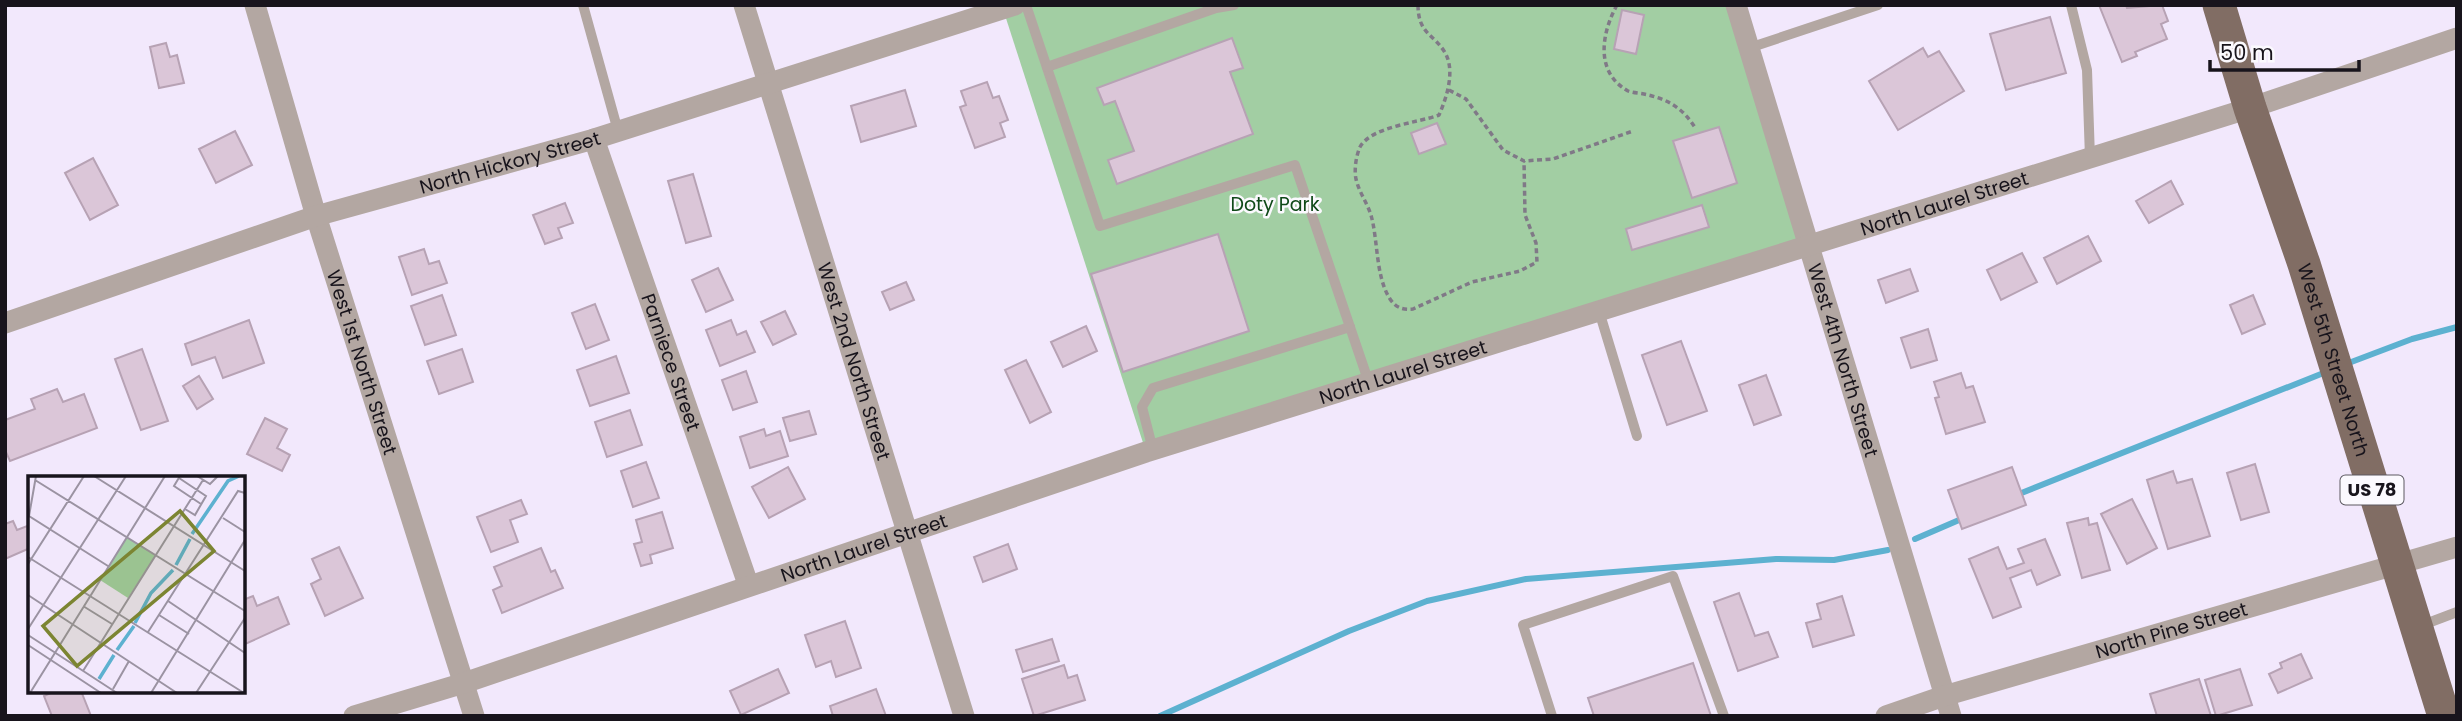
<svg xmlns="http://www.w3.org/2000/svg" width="2462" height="721" font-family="Poppins,sans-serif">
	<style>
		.green { fill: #a2cea3 }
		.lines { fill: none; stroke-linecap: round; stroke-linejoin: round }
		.stream { stroke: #5db1d0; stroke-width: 6 }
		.building { fill: #dbc6d8; stroke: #b7a2b4; stroke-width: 2 }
		.path { stroke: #807987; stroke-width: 3.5; stroke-dasharray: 5 3.5; stroke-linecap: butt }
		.service { stroke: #b3a7a2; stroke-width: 10 }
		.minor { stroke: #b3a7a2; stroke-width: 21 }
		.primary { stroke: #816d64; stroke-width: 33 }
		.labels { text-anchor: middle; stroke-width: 5; stroke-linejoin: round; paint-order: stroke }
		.shield { fill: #fbf9fe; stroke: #5c5960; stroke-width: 2 }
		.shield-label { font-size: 18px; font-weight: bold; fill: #18141c }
		.street-label { font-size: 19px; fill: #18141c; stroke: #fbf9fe }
		.park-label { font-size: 19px; fill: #0f4918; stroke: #fbf9fe }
		.inset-river { fill: none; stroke: #5db1d0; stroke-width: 3.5 }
		.inset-road { fill: none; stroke: #9b93a2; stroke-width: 2 }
		.view { fill: #7c8532; fill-opacity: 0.15; stroke: #7c8532; stroke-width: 3.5 }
		.inset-edge { fill: none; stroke: #18141c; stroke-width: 3.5 }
	</style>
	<rect width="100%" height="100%" fill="#f2e8fc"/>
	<polygon class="green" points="1015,5 1735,5 1810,245 1146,452 1003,9"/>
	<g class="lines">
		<g class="stream">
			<polyline points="2346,364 2412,339 2457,327"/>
			<polyline points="2014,496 2326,372"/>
			<polyline points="1915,539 1966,517"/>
			<polyline points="1160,716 1349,631 1427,601 1526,579 1776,559 1834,560 1888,550"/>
		</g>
	</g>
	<g class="building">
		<polygon points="2099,5 2126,5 2127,8 2162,5 2168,21 2161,24 2167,39 2135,52 2137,56 2122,62"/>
		<polygon points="1622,10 1644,15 1636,54 1614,49"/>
		<polygon points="2050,17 2066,73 2006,90 1990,34"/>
		<polygon points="1232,38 1243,68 1230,72 1253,134 1117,184 1108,160 1134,151 1115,101 1104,105 1097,88"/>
		<polygon points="166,43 170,57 177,55 184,83 159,88 150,47"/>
		<polygon points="1923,48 1928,57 1939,51 1964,91 1898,130 1869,81"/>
		<polygon points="987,82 993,98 999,96 1008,120 1000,123 1005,137 975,148 960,107 966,105 961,91"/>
		<polygon points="905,90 916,126 861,142 851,106"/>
		<polygon points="1437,123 1446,144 1419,154 1411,133"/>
		<polygon points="1719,127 1737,183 1692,198 1673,141"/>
		<polygon points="235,131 252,165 216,183 199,149"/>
		<polygon points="93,158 118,205 90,220 65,173"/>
		<polygon points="693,174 711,236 686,243 668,181"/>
		<polygon points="2171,181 2183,204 2149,223 2136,201"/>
		<polygon points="565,203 573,223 558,228 562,238 545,244 533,215"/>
		<polygon points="1702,205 1709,227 1632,250 1626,229"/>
		<polygon points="1218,234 1249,331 1123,372 1091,274"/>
		<polygon points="2088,236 2101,261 2057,284 2044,258"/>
		<polygon points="424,249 429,264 439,261 447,283 412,295 399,257"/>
		<polygon points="2022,253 2037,282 2001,300 1987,270"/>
		<polygon points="718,268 733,300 706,312 692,280"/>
		<polygon points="1910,269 1918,291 1886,303 1878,280"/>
		<polygon points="906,282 914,300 890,310 882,292"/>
		<polygon points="442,295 456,335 425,345 411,306"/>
		<polygon points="2253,295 2265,324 2242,334 2230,305"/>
		<polygon points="595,304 609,340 586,349 572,313"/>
		<polygon points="785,311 796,334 773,345 761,322"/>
		<polygon points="249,320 264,363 223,378 215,357 192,365 185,344"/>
		<polygon points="731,320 737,335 746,331 755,352 720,366 706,330"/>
		<polygon points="1086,326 1097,351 1063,367 1051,342"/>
		<polygon points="1928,329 1937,360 1911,368 1901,338"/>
		<polygon points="1681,341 1707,411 1667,425 1642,355"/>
		<polygon points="142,349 168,421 141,430 115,359"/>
		<polygon points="462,349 473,382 439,394 427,361"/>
		<polygon points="616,356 629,393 590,406 577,370"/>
		<polygon points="1026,360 1051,412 1030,423 1005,370"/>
		<polygon points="746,371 757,402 733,410 722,380"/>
		<polygon points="1961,373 1966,388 1973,386 1985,422 1946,434 1935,398 1939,397 1934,382"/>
		<polygon points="1766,375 1781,415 1754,425 1739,385"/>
		<polygon points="199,376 213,399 197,409 183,386"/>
		<polygon points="57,389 63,402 84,394 97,428 10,461 5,450 5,420 35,409 31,399"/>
		<polygon points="630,410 642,445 607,457 595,422"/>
		<polygon points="809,411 816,434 790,441 783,418"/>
		<polygon points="265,418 287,429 277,448 290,455 282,471 247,454"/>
		<polygon points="764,429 766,436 780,431 788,456 750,468 740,437"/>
		<polygon points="646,462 659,498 633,507 621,471"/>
		<polygon points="2255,464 2269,512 2241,520 2227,473"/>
		<polygon points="788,467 805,499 769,518 752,487"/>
		<polygon points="2012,467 2026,505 1962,529 1948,490"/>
		<polygon points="2173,471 2177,483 2192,479 2210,536 2168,549 2147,480"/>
		<polygon points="2132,499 2157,548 2127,564 2101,514"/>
		<polygon points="521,500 527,514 510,520 518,542 491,552 477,517"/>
		<polygon points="662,512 673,548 650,555 652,563 641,566 634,544 642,542 636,520"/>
		<polygon points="2088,518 2089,525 2097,523 2110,570 2082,578 2067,523"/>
		<polygon points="13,521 17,530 30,525 30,548 5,559 5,524"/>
		<polygon points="2045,539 2060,575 2037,585 2031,570 2010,578 2021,607 1993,618 1969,559 1998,547 2007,569 2024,563 2018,549"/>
		<polygon points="1008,544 1017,569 983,582 974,557"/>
		<polygon points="339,547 363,598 325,616 311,584 321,579 312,559"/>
		<polygon points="541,548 551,572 555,570 563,588 502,613 493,590 502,586 494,567"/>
		<polygon points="1739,593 1755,636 1768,632 1778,657 1738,671 1714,602"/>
		<polygon points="253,596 257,606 278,597 289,624 243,645 243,600"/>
		<polygon points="1842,596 1854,635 1813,647 1806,623 1821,619 1817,604"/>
		<polygon points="845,621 861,668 836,677 831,661 816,667 805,635"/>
		<polygon points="1052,639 1059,661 1023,672 1016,650"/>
		<polygon points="2301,654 2312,678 2278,693 2269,674 2282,668 2280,663"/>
		<polygon points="1693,663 1711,716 1594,716 1588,698"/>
		<polygon points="1064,665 1068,678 1077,675 1085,700 1034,716 1022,679"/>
		<polygon points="778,669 789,693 741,715 730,691"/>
		<polygon points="2240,669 2252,705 2216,716 2205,680"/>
		<polygon points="2199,679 2211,716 2157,716 2150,694"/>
		<polygon points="876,689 886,716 833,716 830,706"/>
		<polygon points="55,691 81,691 91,716 52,716 44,696"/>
	</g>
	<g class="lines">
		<g class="path">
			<polyline points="1378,5 1378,6"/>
			<path d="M1418,5c0,28 15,29 26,46 12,18 3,46 -5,64 -21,8 -67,11 -79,32 -4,9 -6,23 -4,32 3,14 13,26 16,40 6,25 4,58 18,80 6,9 13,11 23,10l59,-27 48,-11 17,-9 -1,-19 -11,-28 -1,-54"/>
			<path d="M1617,5c-15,27 -23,67 11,86 5,2 11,2 16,3 24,5 39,14 52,35"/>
			<polyline points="1449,90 1466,99 1503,150 1524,161 1553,159 1633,131"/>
		</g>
		<g class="service">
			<polyline points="583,5 618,131"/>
			<polyline points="1026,5 1100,226 1295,165 1369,383"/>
			<polyline points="2071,5 2087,70 2090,158"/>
			<polyline points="1749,48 1878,5"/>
			<polyline points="1047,67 1216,8 1234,5"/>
			<polyline points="1599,311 1637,436"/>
			<polyline points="1153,450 1142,407 1153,388 1350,327"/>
			<polyline points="2420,626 2457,612"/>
			<polyline points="1552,716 1523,625 1673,576 1724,716"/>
		</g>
		<g class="minor">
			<path id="s1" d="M255,5l61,211 158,500"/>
			<path id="s2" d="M744,5l220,711"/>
			<path id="s3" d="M1736,5l215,711"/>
			<path id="s4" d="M594,139l154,445"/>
			<path id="s5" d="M5,323l311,-107 278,-77 421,-134"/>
			<path id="s6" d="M354,716l110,-33 682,-231 1104,-344 207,-70"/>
			<path id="s7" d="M1886,716l58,-20 513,-149"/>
		</g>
		<path class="primary" id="s8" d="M2219,5l31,103 54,156 140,452"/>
	</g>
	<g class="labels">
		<rect class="shield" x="2340.5" y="475.5" width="63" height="29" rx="5"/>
		<g class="shield-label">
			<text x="2372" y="496">US 78</text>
		</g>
		<g class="street-label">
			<text dy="7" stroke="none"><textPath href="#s5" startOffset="530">North Hickory Street</textPath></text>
			<text dy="7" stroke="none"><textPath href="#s6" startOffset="1671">North Laurel Street</textPath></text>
			<text dy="7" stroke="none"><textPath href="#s3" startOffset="371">West 4th North Street</textPath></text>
			<text dy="7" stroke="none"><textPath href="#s8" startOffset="373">West 5th Street North</textPath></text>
			<text dy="7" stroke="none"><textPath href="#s1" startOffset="373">West 1st North Street</textPath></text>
			<text dy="7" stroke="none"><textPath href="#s2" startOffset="373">West 2nd North Street</textPath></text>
			<text dy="7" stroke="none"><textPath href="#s4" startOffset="236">Parniece Street</textPath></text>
			<text dy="7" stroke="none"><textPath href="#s6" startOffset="1104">North Laurel Street</textPath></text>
			<text dy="7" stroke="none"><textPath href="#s6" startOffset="537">North Laurel Street</textPath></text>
			<text dy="7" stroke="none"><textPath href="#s7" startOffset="298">North Pine Street</textPath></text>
		</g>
		<g class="park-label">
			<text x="1275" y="211">Doty Park</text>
		</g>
	</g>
	<g transform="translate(28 476)">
		<rect width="217" height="217" fill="#f2e8fc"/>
		<path d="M99,61l29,18 -28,43 -28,-18z" fill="#a2cea3"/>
		<path class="inset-river" d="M164,58l36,-53 11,-5M148,89l14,-26M107,147l16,-30 22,-23M89,174l17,-24M71,203l15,-24"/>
		<path class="inset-road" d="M8,0l-7,40 79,50M66,0l151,95M152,0l-6,10 27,18M169,0l13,8 8,-8M151,2l27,18 -11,19 -10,-6M7,4l210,131M195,42l22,14M0,81l216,136M0,88l56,-88M0,119l149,98M140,125l77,52M55,130l29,18M131,139l30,19M0,153l98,-153M120,156l90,-141 7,2M0,159l89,58M0,169l73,48M55,195l120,-191M85,213l16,-28M2,217l135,-217M123,217l94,-153M168,217l49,-75"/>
		<path class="view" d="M152,35l34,40 -137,115 -34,-40z"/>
		<rect width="217" height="217" class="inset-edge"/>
	</g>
	<rect width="2462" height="721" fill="none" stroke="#18141c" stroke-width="14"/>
	<path d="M2210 60v10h149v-10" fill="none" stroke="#18141c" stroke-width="3.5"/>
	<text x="2220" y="60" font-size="21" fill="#18141c" stroke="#fbf9fe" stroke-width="5" paint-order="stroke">50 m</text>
</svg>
